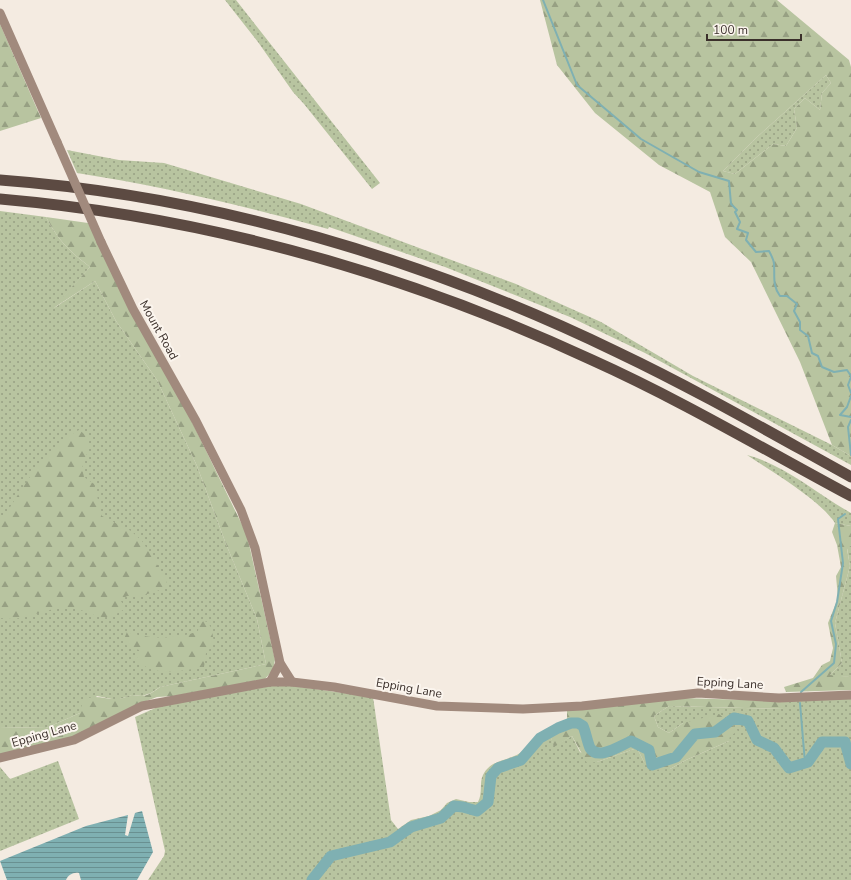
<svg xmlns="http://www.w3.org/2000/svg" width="851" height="880" font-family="'Nunito Sans',sans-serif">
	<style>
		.grass { fill: url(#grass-dots) }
		.forest { fill: url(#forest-firs); fill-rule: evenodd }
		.water { fill: url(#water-rules) }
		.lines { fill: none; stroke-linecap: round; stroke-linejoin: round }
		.stream { stroke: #7fb0b2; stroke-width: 2 }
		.river { stroke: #7fb0b2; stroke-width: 11 }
		.secondary { stroke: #a18a7d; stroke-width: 9 }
		.highway { stroke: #5c4a42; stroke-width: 11 }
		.secondary-bridge { stroke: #a18a7d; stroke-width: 9 }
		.labels { text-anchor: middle; stroke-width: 4; stroke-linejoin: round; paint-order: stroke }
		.street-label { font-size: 12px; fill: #3b302b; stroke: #fbf5ee }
	</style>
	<defs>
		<pattern id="grass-dots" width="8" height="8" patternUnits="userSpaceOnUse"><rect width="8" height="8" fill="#b8c4a0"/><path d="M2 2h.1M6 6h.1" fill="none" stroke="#97a083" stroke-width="1.8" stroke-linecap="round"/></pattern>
		<pattern id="forest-firs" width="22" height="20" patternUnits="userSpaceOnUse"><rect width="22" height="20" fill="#b8c4a0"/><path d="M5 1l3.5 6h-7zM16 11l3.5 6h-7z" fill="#97a083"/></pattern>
		<pattern id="water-rules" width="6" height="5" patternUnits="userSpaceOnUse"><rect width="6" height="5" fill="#7fb0b2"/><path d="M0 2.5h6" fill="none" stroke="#699091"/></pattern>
	</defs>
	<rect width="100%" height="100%" fill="#f4ebe1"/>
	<g class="grass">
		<polygon points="225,0 236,0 380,183 372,189 304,104 293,92 258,42"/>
		<polygon points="826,75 831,83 822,93 820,110 805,98 794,109 797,128 786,146 773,144 735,174 723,171 756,138"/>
		<path d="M67,150l52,10 45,3 137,41 215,80 85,38 92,54 139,69 19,11v9l-206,-112 -75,-36 -125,-50 -116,-40 -1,2c-83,-23 -167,-43 -251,-56z"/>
		<path d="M0,211l46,6c12,23 23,34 44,50l-36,41 41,-27 21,40 41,59 40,86 29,78 31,75 9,45 -106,23 -9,6 -9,3 -10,-1 -15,5 -20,-4 -17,17 -34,15 -46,-1z"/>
		<path d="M747,455c38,10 70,39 104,58v13l-16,-3c-15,-23 -64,-52 -88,-68z"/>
		<polygon points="851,545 851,677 829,676 842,663 835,623 850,566 847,548"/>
		<path d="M286,685l87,12 18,123 7,9 13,-9 18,-4 12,-6 6,-7 9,-4 13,3h9c5,-9 1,-19 5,-27 8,-16 25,-14 37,-22 10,-8 16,-18 28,-24l6,17 18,-10 8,16 17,10 40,-14 7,14 26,7 16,-9 43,-19 -46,-18 -14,10 -11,-6 -4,-11 15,-10 115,3 1,-8 66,-4v183h-703l16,-24 1,-5 -30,-134 25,-11 110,-20z"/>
		<polygon points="58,761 79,819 0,851 0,767 10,779"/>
	</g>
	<g class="forest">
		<path d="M540,0h237l72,60 2,7v389l-19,-11 -32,-83 -49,-100 -26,-25 -15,-45 -51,-27 -64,-52 -38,-48zM826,75l5,8 -9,10 -2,17 -15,-12 -11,11 3,19 -11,18 -13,-2 -38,30 -12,-3 33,-33z"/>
		<polygon points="0,24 41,118 0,131"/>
		<path d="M46,217l42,6 107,205 52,107 28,125 -2,10 -8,9 -91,17 -17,1 -16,6 -69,35 -72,18v-29l46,1 34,-15c3,-25 22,-13 37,-14 5,0 10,-3 15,-4 3,0 6,1 9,1 7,0 14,-5 19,-9l106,-23 -9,-45 -31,-75 -29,-78 -40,-86 -41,-59 -21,-40 -43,28 38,-42c-21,-16 -32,-27 -44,-50z"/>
		<path d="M79,430l8,6 2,12 -7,20 2,9 10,7 8,32 29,15 11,10 25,39 -1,8 -25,8h-14l-7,4 6,8c-27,19 -30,3 -55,0 -20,-2 -39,10 -59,11 -4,0 -8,-1 -12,-1v-101c10,-6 14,-17 21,-27 12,-19 38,-50 58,-60z"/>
		<polygon points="835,523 851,526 851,545 847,549 850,566 835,623 842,663 830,675 851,677 851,690 786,692 784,687 813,678 822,665 830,661 833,648 828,623 838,598 836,576 841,567 837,545 832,532"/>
		<path d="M203,621l5,1 4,8 2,14 -8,9 -2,14c-23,4 -51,11 -68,-8l3,-4v-5l-12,-4 -3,-7 3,-7c21,7 50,8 71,-1l1,-6z"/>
		<polygon points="681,698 785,701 785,709 669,706 654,716 658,727 669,733 683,723 719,714 738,731 730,736 729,741 686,760 670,769 653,770 644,762 637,748 597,762 587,763 572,736 554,747 548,729 567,720 567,710"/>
	</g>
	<path class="water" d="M142,811l11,41 -16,28h-56l-2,-7c-6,-1 -11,2 -13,7h-59l-7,-19 86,-35 42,-11 -3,20 3,1 7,-23z"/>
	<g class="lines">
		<g class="stream">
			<path d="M543,0l34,85 64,54 58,33 30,9 2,23 6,6 -2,2 5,10 -3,7 11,4 -2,7 10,12 13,-1c2,4 5,9 5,13 1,12 -2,21 6,32h7l10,8 -3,7 6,11v8l8,6 4,17 6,3 4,11 12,5 13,-2 4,6"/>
			<polyline points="851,377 848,385 851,393"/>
			<polyline points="851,396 847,407 840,415 851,417"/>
			<polyline points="851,420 848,427 851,455"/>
			<polyline points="801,692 834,663 836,644 831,621 837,602 843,563 838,519 845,514"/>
			<polyline points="800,703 805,763"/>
		</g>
		<path class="river" d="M312,880l19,-24 59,-14 21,-15 30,-9 13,-12 9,1 14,4 11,-9 3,-26 7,-8 23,-8 19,-22 18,-10 13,-5h7l5,3c3,7 4,15 7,22 8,13 31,-3 41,-7l18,9 3,15 24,-8 19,-23 20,-2 19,-14 14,3 9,19 17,8 15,20 19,-6 14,-20h23l6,22"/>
		<g class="secondary">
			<polyline points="0,13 57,142"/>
			<polyline points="101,242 133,309 196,421 241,510 255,548 280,663 292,682"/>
			<polyline points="270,682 280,663"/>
			<polyline points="0,758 74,740 142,706 270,682 292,682 334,687 437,706 523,709 582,706 698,693 779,698 851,695"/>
		</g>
		<g class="highway">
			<path d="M0,180c214,16 425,79 617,172 80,38 156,82 234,125"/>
			<path d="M0,199c206,18 405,74 592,161 89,40 173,90 259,136"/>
		</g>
		<polyline class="secondary-bridge" points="57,142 101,242"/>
	</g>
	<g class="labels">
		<g class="street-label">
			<text transform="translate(159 330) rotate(61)" y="4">Mount Road</text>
			<text transform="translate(730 683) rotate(3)" y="4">Epping Lane</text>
			<text transform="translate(409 688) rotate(10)" y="4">Epping Lane</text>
			<text transform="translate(44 734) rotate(-16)" y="4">Epping Lane</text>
		</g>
	</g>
	<path d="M707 34v6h94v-6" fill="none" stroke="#3b302b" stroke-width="2"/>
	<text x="713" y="34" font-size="12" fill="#3b302b" stroke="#fbf5ee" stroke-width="3" paint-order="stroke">100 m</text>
</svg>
